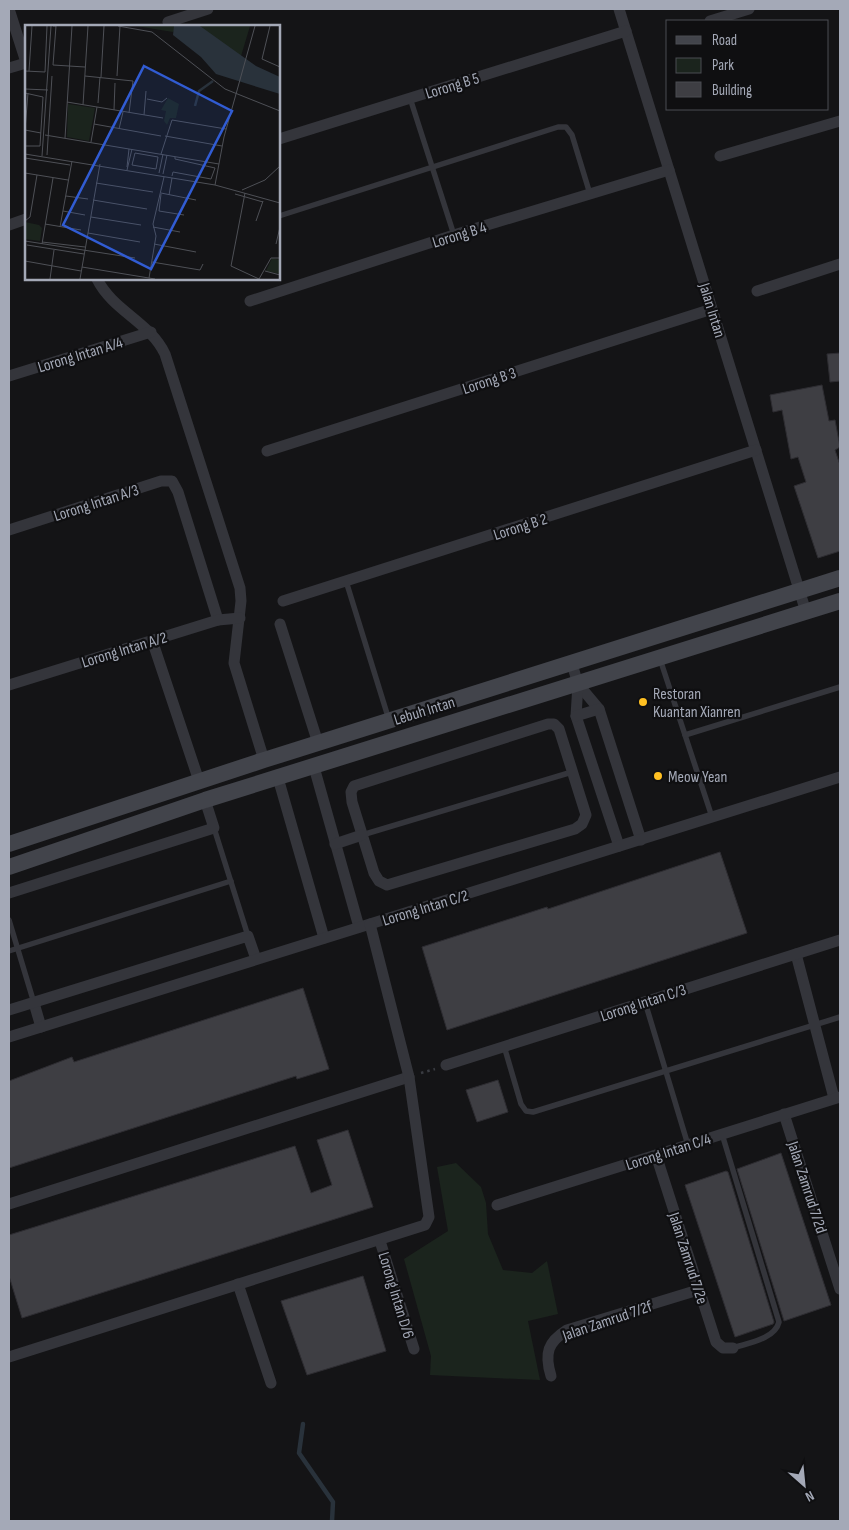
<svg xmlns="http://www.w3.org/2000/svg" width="849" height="1530" font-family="'Sofia Sans Condensed',sans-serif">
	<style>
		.green { fill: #1b241d }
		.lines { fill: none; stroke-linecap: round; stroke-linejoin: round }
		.stream { stroke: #29323b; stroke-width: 4.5 }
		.building { fill: #3e3e43; stroke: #2e2d32 }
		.path { stroke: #3a3c42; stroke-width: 2.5; stroke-dasharray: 2.5 4; stroke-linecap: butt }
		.service { stroke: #34353b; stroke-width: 5.5 }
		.minor { stroke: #34353b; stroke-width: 11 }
		.secondary { stroke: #42444b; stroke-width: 16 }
		.poi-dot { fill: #ffc022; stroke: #0f0f11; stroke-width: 2 }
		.labels { text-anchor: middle; stroke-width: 4.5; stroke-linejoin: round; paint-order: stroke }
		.street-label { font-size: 16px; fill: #a4a9b7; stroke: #0f0f11 }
		.poi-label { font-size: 16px; fill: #a4a9b7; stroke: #0f0f11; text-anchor: start }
		.inset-river { fill: none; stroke: #29323b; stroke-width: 2.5 }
		.inset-road { fill: none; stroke: #4e5056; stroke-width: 1 }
		.view { fill: #315cd3; fill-opacity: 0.15; stroke: #315cd3; stroke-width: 2.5 }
		.inset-edge { fill: none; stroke: #a4a9b7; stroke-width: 2.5 }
	</style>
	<rect width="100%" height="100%" fill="#141416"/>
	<polygon class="green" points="456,1163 481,1187 486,1203 488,1234 503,1270 532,1273 547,1261 558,1314 528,1321 540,1380 430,1375 431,1356 404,1259 448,1231 437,1167"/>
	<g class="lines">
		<polyline class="stream" points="303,1424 299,1453 333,1502 332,1521"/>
	</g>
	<g class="building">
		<polygon points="840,353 840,381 830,382 827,354"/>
		<polygon points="822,385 829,421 835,420 840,447 835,450 840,465 840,551 818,558 794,486 806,482 798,457 791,459 782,410 773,412 770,395"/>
		<polygon points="720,852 747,933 447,1030 422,947 547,907 548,909"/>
		<polygon points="303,988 329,1069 297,1079 296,1076 9,1168 9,1081 72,1057 74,1062"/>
		<polygon points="498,1080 508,1112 477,1122 466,1090"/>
		<polygon points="348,1130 373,1207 22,1318 9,1276 9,1235 295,1146 311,1193 332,1185 317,1140"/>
		<polygon points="781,1153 831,1305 784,1321 737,1169"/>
		<polygon points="726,1171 728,1172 774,1322 773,1324 735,1337 685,1185"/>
		<polygon points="363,1276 386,1351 307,1375 281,1301"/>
	</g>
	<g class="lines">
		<polyline class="path" points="421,1073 435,1069"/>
		<g class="service">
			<polyline points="410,98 454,235"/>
			<polyline points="279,216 558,127 566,127 572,135 590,194"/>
			<polyline points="346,581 389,720"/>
			<polyline points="660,659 712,817"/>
			<polyline points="685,735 840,687"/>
			<polyline points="214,828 248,936"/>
			<polyline points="362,835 572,772"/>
			<polyline points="9,920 34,1003"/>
			<polyline points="9,951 231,881"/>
			<polyline points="645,1002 688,1145"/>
			<polyline points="504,1046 521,1104 526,1111 533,1112 840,1017"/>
			<path d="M722,1134l57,188c-4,17 -31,21 -46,26"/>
		</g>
		<g class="minor">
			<polyline points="9,9 26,62"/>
			<polyline points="619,9 806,612"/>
			<polyline points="710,21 749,9"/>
			<polyline points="168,22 208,9"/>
			<polyline points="9,68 26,63"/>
			<polyline points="279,139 626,31"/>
			<polyline points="720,156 840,121"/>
			<polyline points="9,225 26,219"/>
			<path d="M97,279c16,32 53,43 68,75l75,234 1,13 -7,62 30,97"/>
			<polyline points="757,291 840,264"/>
			<polyline points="250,301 454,235 669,170"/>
			<polyline points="9,376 151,332"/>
			<polyline points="267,451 712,309"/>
			<polyline points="9,530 161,481 172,481 178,492 218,620"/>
			<polyline points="283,601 756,450"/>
			<polyline points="280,624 318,743"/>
			<polyline points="152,640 199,781"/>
			<polyline points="572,664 578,684 599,709 641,840"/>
			<polyline points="578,684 576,716 619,846"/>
			<polyline points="9,685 218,620 240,618"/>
			<polyline points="576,716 599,709"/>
			<polygon points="548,724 554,724 559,729 586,815 582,824 575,829 387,885 379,881 374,873 352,802 351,792 354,786"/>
			<polyline points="314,767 359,927"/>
			<polyline points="278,778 324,938"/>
			<polyline points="335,844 362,835"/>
			<polyline points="9,893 214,828 205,800"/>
			<polyline points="796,954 834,1098"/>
			<polyline points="34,1003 41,1027"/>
			<polyline points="9,1010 248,936 256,959"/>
			<polyline points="9,1037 840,777"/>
			<polyline points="446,1065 840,940"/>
			<polyline points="784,1114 840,1289"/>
			<polyline points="656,1155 716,1342 723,1348 733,1348"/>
			<polyline points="9,1204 409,1077"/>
			<polyline points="497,1205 840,1097"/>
			<polyline points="380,1241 414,1349"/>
			<polyline points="238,1284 271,1383"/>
			<polyline points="9,1357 425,1225 429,1217 409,1077 370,924"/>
			<path d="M551,1376c-7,-23 -3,-34 16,-46l131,-40"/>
		</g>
		<g class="secondary">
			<polyline points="9,844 264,760 840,578"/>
			<polyline points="9,867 205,800 840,601"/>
		</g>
	</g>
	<g class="poi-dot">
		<circle cx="643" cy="702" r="5"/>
		<circle cx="658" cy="776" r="5"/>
	</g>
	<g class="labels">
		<g class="street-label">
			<text transform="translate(452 85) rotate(-17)" y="6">Lorong B 5</text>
			<text transform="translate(459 234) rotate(-17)" y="6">Lorong B 4</text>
			<text transform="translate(713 310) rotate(73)" y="6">Jalan Intan</text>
			<text transform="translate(80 354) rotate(-17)" y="6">Lorong Intan A/4</text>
			<text transform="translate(489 380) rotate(-18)" y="6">Lorong B 3</text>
			<text transform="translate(96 502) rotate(-18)" y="6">Lorong Intan A/3</text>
			<text transform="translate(520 526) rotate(-18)" y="6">Lorong B 2</text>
			<text transform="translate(124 649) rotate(-17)" y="6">Lorong Intan A/2</text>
			<text transform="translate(424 710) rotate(-17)" y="6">Lebuh Intan</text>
			<text transform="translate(425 907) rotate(-17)" y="6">Lorong Intan C/2</text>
			<text transform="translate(643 1002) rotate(-18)" y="6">Lorong Intan C/3</text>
			<text transform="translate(668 1151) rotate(-18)" y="6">Lorong Intan C/4</text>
			<text transform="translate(808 1187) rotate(72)" y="6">Jalan Zamrud 7/2d</text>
			<text transform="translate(689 1258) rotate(72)" y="6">Jalan Zamrud 7/2e</text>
			<text transform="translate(397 1295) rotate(73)" y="6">Lorong Intan D/6</text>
			<text transform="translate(607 1320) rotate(-19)" y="6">Jalan Zamrud 7/2f</text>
		</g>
		<g class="poi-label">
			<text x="653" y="699">Restoran<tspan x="653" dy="18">Kuantan Xianren</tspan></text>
			<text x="668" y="782">Meow Yean</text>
		</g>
	</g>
	<g transform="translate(25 25)">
		<rect width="255" height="255" fill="#141416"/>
		<path d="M111,1h44l-7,6zM175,1h50l-9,30 -38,-25zM143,73l11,6 -3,14h-6l-3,7 -3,-4 2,-10 -5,-1zM43,79l27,4 -6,33 -22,-4zM0,197l14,3 3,3 -2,13 -15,-2zM247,233l8,2v14l-14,-3z" fill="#1b241d"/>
		<path d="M149,1h26l56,40 24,11v17l-64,-20 -15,-17 -28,-22z" fill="#29323b"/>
		<path class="inset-river" d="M170,81l4,-15 14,-10"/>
		<path class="inset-road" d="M28,1h3l-3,39M93,1l34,6 73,57 55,22M245,1l-8,33 18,8M28,40l32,2M0,46l20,1M4,46l3,-45M20,47l2,-46M60,51l48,5 -4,32M92,51l3,-50M76,52l3,-51M0,64l23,1M0,68l18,4 -3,49h-15M122,74l15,3 5,-4M42,77l96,16M73,78l2,-26M58,80l5,-79M89,85l1,-27M119,90l2,-24M69,99l67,12M94,104l4,-17M0,105l3,-37M0,105l16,3M20,110l174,29M140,111l57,10M40,113l7,-112M66,117l6,-35M110,128l23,4 -2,12 -24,-4zM0,129l190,31 65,18M136,129l11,-34 54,9M22,130l5,-79M17,131l9,-130M0,133l45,7M102,142l2,-18M102,145l5,-21M0,148l43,7M134,148l4,-19M138,149l4,-19M147,151l1,-4 38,7 4,-11 -40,-9v-2M71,158l57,9M190,160l9,-48 31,-111M217,165l23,-10 15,-14M136,168l35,7M220,168l-14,73 28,13M136,169l-2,17 25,4M210,169l28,8M144,170l3,-17M41,171l22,3M68,175l54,9M38,186l22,4M66,192l50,8M0,196l5,-4 7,-42M231,196l7,-20M20,199l36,6M35,202l12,-66M128,202l27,5M63,208l52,9M0,216l110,17M17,217l43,5M17,219l11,-66M129,219l42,8M251,219l4,-17M2,220l57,9M0,236l56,10M127,237l48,8 3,-6M57,242l73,12M240,246l15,4M124,253l7,-42 -3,-12 11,-47M25,254l4,-29M55,254l20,-115M234,254l12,-21h9"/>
		<path class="view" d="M119,41l88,45 -81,158 -88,-44z"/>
		<rect width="255" height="255" class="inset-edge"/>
	</g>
	<rect width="849" height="1530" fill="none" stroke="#a4a9b7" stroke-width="20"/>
	<rect x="666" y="20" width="162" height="90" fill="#0f0f11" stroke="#4b4d53"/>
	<rect x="676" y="36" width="25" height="8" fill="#42444b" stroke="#4b4d53"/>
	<text x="712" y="45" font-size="15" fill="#a4a9b7">Road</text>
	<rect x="676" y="58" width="25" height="15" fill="#1b241d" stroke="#4b4d53"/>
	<text x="712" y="70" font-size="15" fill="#a4a9b7">Park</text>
	<rect x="676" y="82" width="25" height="15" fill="#3e3e43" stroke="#4b4d53"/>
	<text x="712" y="95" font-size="15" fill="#a4a9b7">Building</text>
	<g transform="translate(804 1485) rotate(153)" stroke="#0f0f11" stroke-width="4" paint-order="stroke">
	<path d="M0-4L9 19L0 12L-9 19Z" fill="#a4a9b7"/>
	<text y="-8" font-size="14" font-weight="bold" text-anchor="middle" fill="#a4a9b7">N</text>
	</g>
</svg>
